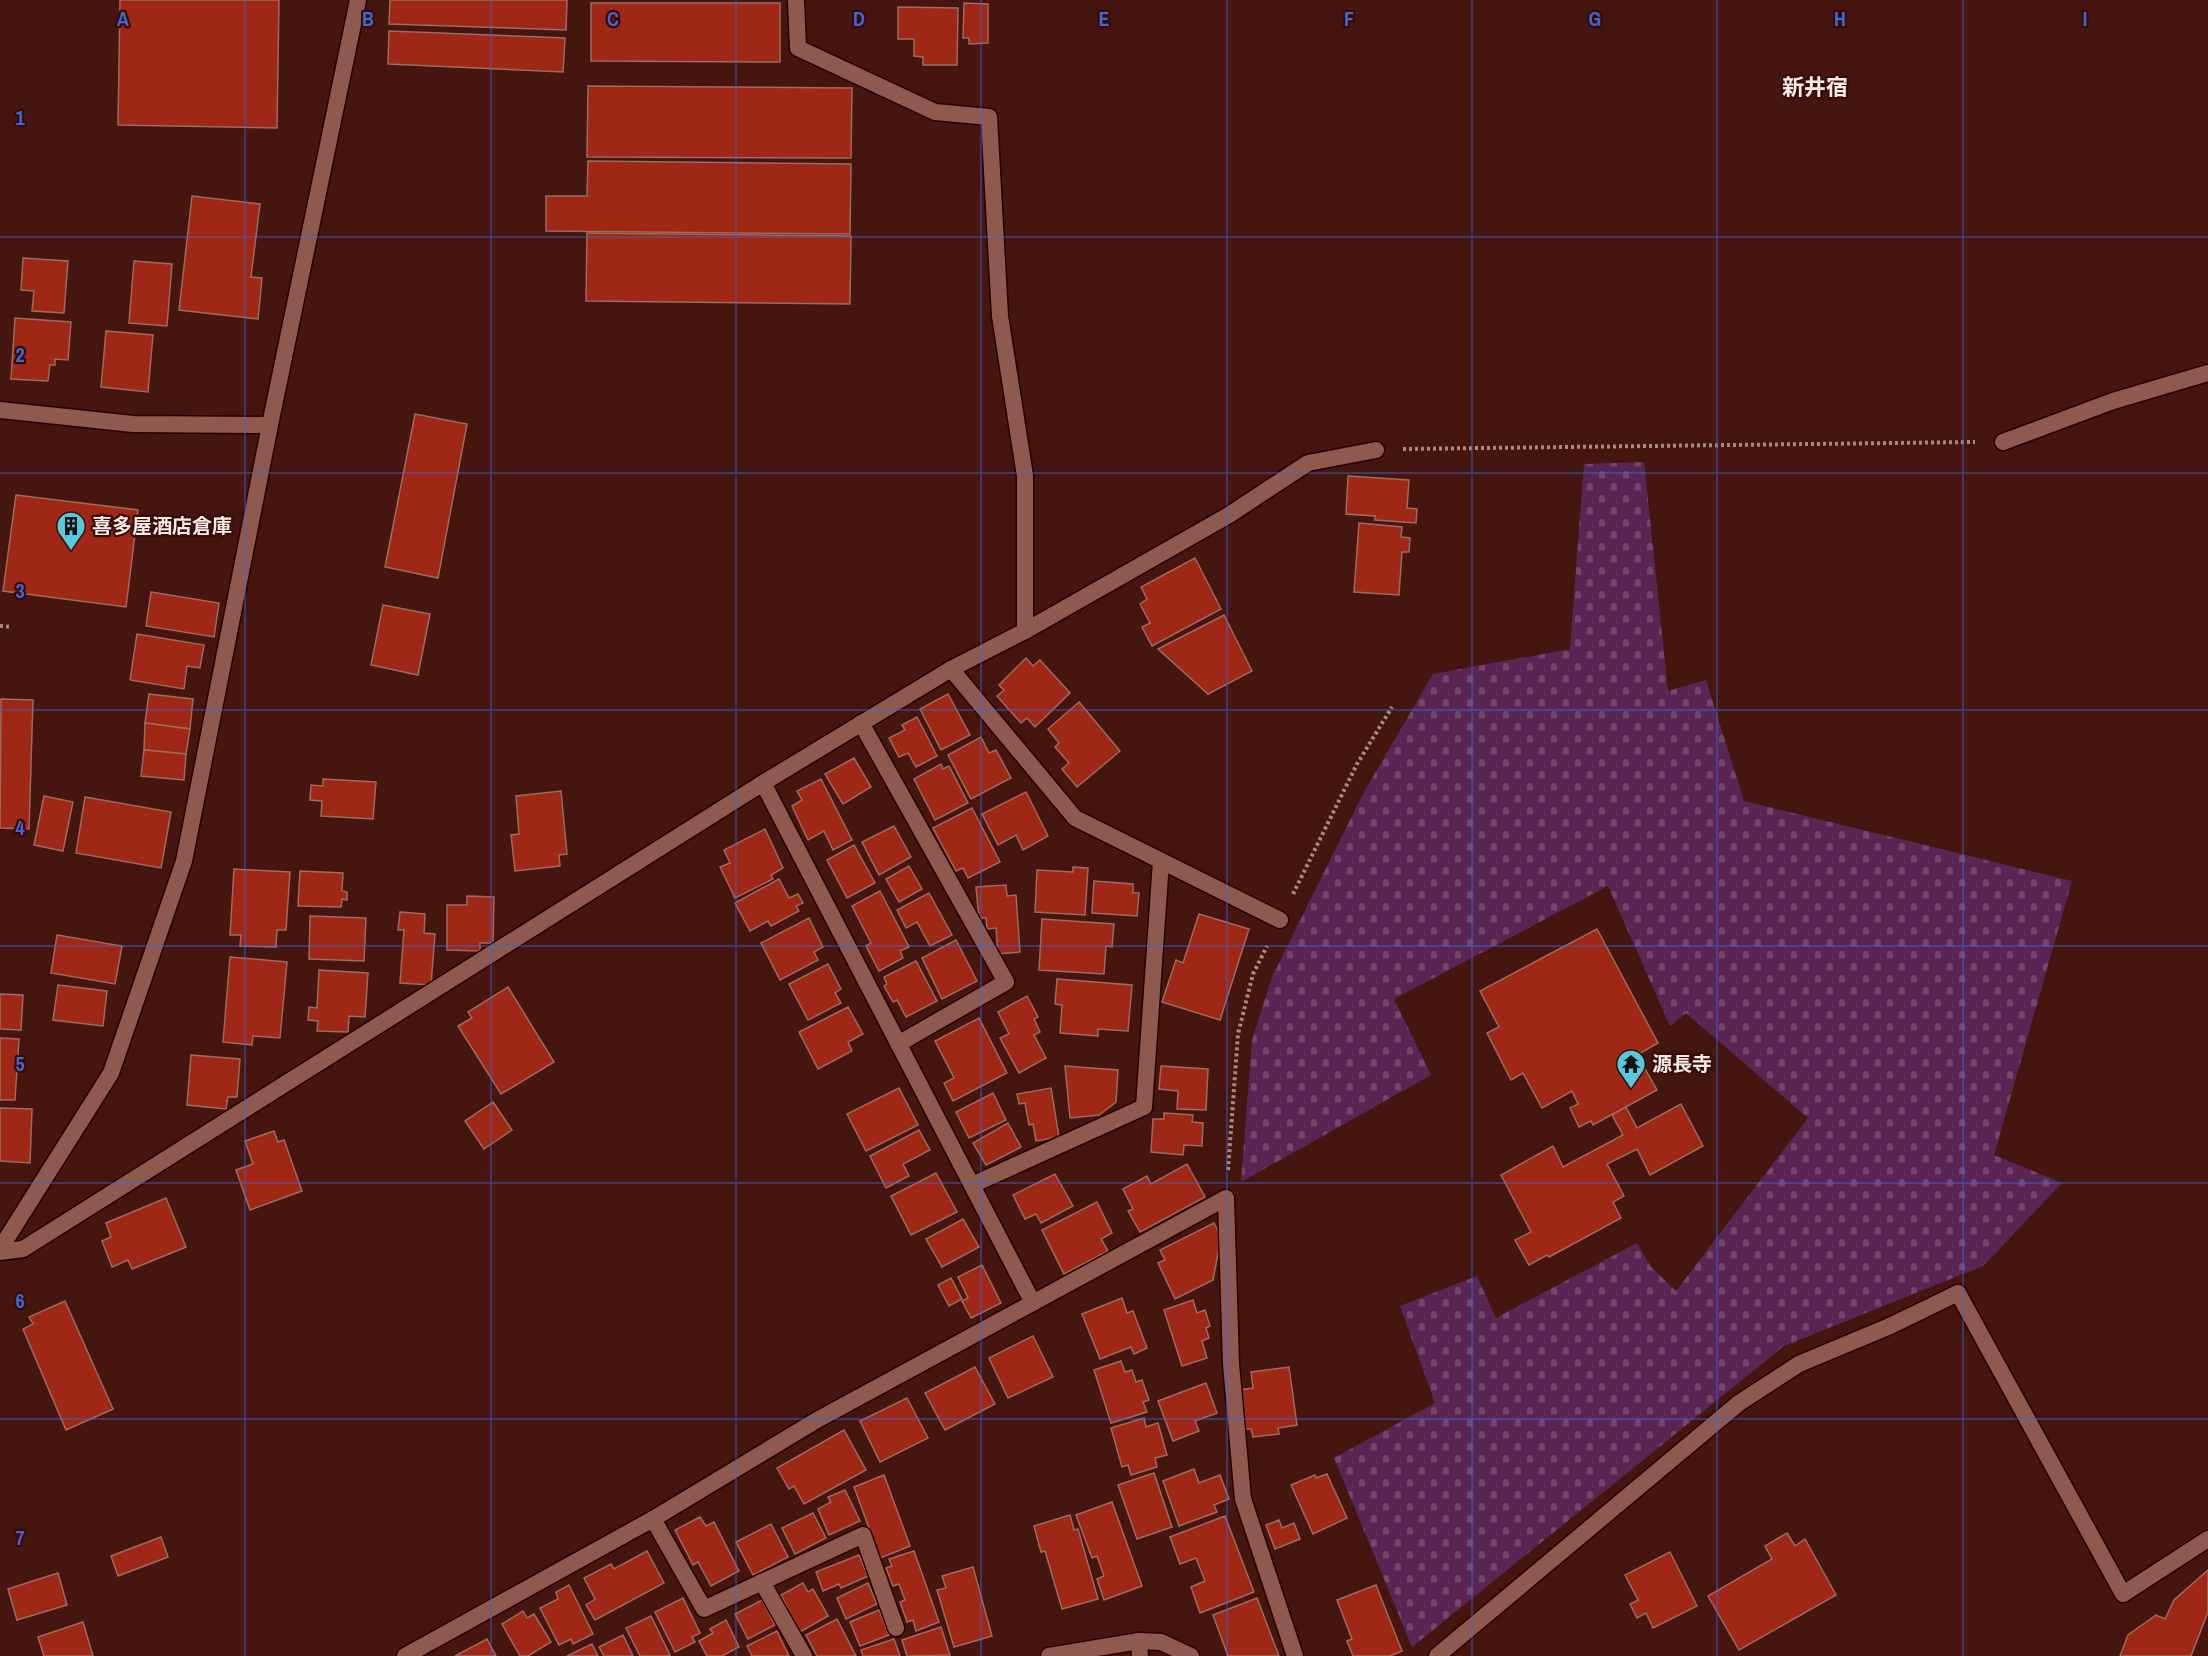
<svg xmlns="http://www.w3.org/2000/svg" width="2208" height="1656" font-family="'Archivo Narrow','Noto Sans JP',sans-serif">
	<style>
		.cemetery { fill: url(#cemetery-stones) }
		.building { fill: #9e2715; stroke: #a06a5f; stroke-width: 1.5 }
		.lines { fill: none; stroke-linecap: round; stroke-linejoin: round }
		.service-casing { stroke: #280000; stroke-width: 19 }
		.minor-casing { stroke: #280000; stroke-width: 19 }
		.path { stroke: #a88983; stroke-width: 4; stroke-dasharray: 3 3; stroke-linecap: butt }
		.service { stroke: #8e5a4f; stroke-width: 16 }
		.minor { stroke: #8e5a4f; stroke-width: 16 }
		.grid { fill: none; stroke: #3f66da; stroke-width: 1.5; stroke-opacity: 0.55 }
		.labels { text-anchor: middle; stroke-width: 4.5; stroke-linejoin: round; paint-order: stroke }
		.poi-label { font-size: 20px; font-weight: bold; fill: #ffece8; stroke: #380c06; text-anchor: start }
		.quarter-label { font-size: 22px; font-weight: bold; fill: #ffece8; stroke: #380c06 }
		.grid-label { font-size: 20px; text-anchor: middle; font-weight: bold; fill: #3f66da; stroke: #380c06; stroke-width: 4.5; stroke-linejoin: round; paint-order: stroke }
	</style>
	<defs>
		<pattern id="cemetery-stones" width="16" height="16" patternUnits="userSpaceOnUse" patternTransform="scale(1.5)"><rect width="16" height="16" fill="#592654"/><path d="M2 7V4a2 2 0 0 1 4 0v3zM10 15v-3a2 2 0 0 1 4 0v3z" fill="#72466d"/></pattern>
	</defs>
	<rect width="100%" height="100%" fill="#44160f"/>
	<polygon class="cemetery" points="1644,462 1668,691 1706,680 1744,801 2072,881 1994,1155 2062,1183 1983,1266 1784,1346 1412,1647 1334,1458 1435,1403 1400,1306 1477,1276 1496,1318 1637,1243 1651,1267 1676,1291 1808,1118 1686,1013 1670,1026 1608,886 1394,999 1431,1075 1241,1182 1252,1040 1272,977 1364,792 1433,674 1570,649 1584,464"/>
	<g class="building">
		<polygon points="120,0 279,0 277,128 118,125"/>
		<polygon points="390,0 567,0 566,30 389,24"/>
		<polygon points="591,3 780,3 780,62 591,61"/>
		<polygon points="964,3 988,4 988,43 969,44 969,38 963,38"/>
		<polygon points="898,7 958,8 957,65 923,65 923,57 914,56 914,39 898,39"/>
		<polygon points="389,31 565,38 563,72 388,64"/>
		<polygon points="588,86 852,88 851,158 587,157"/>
		<polygon points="588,161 851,164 850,234 546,231 546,196 587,196"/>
		<polygon points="192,196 260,204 251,277 262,278 258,319 179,310"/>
		<polygon points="587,233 851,236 850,304 586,301"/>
		<polygon points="23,258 68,261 64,313 32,311 34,291 21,290"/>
		<polygon points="134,261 172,264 167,326 129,323"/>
		<polygon points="15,318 71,322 68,360 55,359 55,365 50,365 48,381 11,379"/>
		<polygon points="106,331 153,335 148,392 101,387"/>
		<polygon points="415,414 467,424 438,578 385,567"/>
		<polygon points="1348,476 1409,480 1407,508 1417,509 1416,523 1375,520 1375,516 1346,514"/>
		<polygon points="16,495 138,510 126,607 3,591"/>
		<polygon points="1359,523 1402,527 1401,537 1410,538 1409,552 1402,552 1399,595 1354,592"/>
		<polygon points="1195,558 1221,609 1152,646 1142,627 1150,623 1140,604 1147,599 1141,587"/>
		<polygon points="151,592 219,603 214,637 146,626"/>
		<polygon points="383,605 430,614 418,675 371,665"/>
		<polygon points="1224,615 1252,671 1208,694 1158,649"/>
		<polygon points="137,634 204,645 200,668 187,666 184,689 130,680"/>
		<polygon points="1026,658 1033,666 1040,660 1070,693 1035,727 1027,718 1021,723 997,696 1004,690 999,685"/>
		<polygon points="149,694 193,699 190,729 145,723"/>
		<polygon points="948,694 970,735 941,750 920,709"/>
		<polygon points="1,699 33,700 29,829 0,828"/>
		<polygon points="1079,702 1120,751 1077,787 1062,769 1069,763 1055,747 1059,743 1048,729"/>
		<polygon points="917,717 937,756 916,767 908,753 899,757 889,738 905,730 902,725"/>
		<polygon points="145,723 190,729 186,754 144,750"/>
		<polygon points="981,737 989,753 996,750 1011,778 971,799 948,755"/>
		<polygon points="144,750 186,754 184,780 141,776"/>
		<polygon points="854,758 871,787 843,804 825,774"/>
		<polygon points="941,764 943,769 949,766 968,803 935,820 914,779"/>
		<polygon points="323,779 376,782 373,819 321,816 322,801 310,800 311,785 323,786"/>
		<polygon points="821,779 852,840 833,850 824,831 808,840 792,806 802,800 797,791"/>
		<polygon points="561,791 567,854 559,855 560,866 515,871 511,835 519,834 516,796"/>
		<polygon points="1026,792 1048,836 1023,850 1016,835 998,845 982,814"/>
		<polygon points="44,796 73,802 63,851 34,845"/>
		<polygon points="85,797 171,812 161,868 76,853"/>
		<polygon points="972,808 1000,862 968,878 963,868 956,871 933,828"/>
		<polygon points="894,826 911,857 879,875 862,842"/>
		<polygon points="765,829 783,868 771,875 773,879 735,898 720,867 730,863 724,850"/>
		<polygon points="854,845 875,883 847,898 827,860"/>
		<polygon points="909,866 922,889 899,902 886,879"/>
		<polygon points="1073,867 1088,868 1085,915 1035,912 1037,870 1073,872"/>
		<polygon points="234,869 290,872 286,930 277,930 276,947 240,946 241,935 230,935"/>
		<polygon points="300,871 343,873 342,891 347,892 347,900 342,899 341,907 298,906"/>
		<polygon points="779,879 789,898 798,894 803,903 796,906 799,911 771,926 768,921 750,931 735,903"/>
		<polygon points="1094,881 1133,884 1133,893 1139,893 1137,916 1092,913"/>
		<polygon points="1006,885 1007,896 1016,895 1020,952 998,954 996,928 987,929 986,918 979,918 976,887"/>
		<polygon points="880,891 909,947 900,951 903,958 879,971 866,946 871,943 852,906"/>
		<polygon points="929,893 952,935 930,946 917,922 906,928 897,910"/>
		<polygon points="467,896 494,897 493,943 480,943 480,951 447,950 447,905 467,905"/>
		<polygon points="400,912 425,914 424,933 435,934 431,985 400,983 404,930 398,930"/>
		<polygon points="1199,914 1249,929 1220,1020 1162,1002 1176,960 1183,963"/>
		<polygon points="310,916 366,918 364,961 309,959"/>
		<polygon points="809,918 823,947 814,952 818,960 780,980 761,943"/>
		<polygon points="1042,919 1114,924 1112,947 1106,946 1104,974 1039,970"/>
		<polygon points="1597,929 1658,1043 1637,1055 1657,1090 1593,1125 1591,1121 1579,1127 1570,1108 1578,1104 1572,1091 1542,1108 1523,1073 1511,1080 1487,1033 1499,1027 1480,991"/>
		<polygon points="57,935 122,946 115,984 51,973"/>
		<polygon points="956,940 977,981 942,999 922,958"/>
		<polygon points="230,957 287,962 280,1038 253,1036 252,1045 223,1042"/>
		<polygon points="916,961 937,1001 906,1017 897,1000 893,1002 884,986 887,984 884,977"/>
		<polygon points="828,964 841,989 835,993 841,1003 808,1020 789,984"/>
		<polygon points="319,970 368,973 365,1017 349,1016 348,1032 317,1031 318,1021 308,1020 309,1007 317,1008"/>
		<polygon points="1057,979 1132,985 1128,1031 1098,1029 1098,1036 1060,1033 1062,1005 1055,1004"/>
		<polygon points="58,985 107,991 103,1026 53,1020"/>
		<polygon points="508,987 554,1062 501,1094 458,1026 472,1018 468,1012"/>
		<polygon points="0,994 23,995 21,1030 0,1029"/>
		<polygon points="1027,996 1038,1017 1034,1019 1040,1032 1034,1035 1046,1058 1019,1073 1000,1038 1009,1034 998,1012"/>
		<polygon points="848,1007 863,1034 848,1042 852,1051 818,1069 799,1032"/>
		<polygon points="979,1018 1007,1073 953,1101 944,1083 954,1078 935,1041"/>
		<polygon points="0,1038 19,1039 15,1100 0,1100"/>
		<polygon points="191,1055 240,1059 237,1097 228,1097 226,1109 187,1105"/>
		<polygon points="1065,1066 1118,1070 1116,1102 1099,1115 1070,1118"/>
		<polygon points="1161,1066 1208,1069 1206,1110 1177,1109 1178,1091 1159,1089"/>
		<polygon points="899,1088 918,1125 866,1151 847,1114"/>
		<polygon points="1051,1088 1059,1137 1036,1141 1033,1124 1029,1125 1025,1103 1019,1104 1017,1094"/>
		<polygon points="993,1093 1006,1120 969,1138 956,1112"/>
		<polygon points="493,1102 512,1130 484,1149 465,1121"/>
		<polygon points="1681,1104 1703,1146 1650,1175 1637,1149 1607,1164 1624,1196 1613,1202 1621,1218 1549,1257 1547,1255 1529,1265 1515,1240 1531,1232 1501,1175 1553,1146 1563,1167 1623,1135 1612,1115 1626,1107 1637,1128"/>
		<polygon points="0,1108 32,1109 30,1163 0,1161"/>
		<polygon points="1164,1113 1193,1115 1192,1122 1203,1123 1202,1146 1184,1145 1183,1155 1151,1152 1153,1119 1164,1119"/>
		<polygon points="1008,1123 1021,1147 986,1165 973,1143"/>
		<polygon points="919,1130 930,1150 903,1164 909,1176 886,1188 870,1156"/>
		<polygon points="274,1131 278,1142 284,1140 302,1191 250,1210 236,1170 253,1164 245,1141"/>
		<polygon points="1187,1164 1205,1197 1140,1232 1128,1211 1133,1209 1123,1189 1147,1176 1151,1184"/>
		<polygon points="936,1173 957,1212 911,1235 891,1196"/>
		<polygon points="1055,1174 1073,1206 1041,1223 1036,1214 1025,1219 1013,1195"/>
		<polygon points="166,1198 186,1247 132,1269 128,1260 112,1267 102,1241 111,1237 106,1223"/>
		<polygon points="1097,1202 1112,1233 1101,1239 1108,1251 1064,1274 1042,1230"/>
		<polygon points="963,1219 979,1247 942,1267 926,1239"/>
		<polygon points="1214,1223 1221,1237 1213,1280 1175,1299 1158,1263 1165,1260 1160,1250"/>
		<polygon points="982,1265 1001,1303 971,1318 962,1301 968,1298 958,1277"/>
		<polygon points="951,1278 962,1299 949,1306 938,1285"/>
		<polygon points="1122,1298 1127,1313 1133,1311 1147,1348 1134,1354 1131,1347 1100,1359 1082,1314"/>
		<polygon points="1193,1300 1197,1313 1205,1310 1210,1326 1206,1328 1209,1338 1202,1341 1207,1358 1182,1366 1164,1310"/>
		<polygon points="65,1301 113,1409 66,1430 23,1329 33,1324 29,1317"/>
		<polygon points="1033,1336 1053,1377 1008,1398 989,1358"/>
		<polygon points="1121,1361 1125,1372 1132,1370 1136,1382 1142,1380 1149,1400 1143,1402 1147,1412 1111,1423 1094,1370"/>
		<polygon points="975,1367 995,1404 945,1430 925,1393"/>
		<polygon points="1289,1367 1297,1425 1278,1428 1279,1434 1253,1437 1251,1429 1245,1429 1239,1390 1253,1388 1251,1372"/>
		<polygon points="1206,1383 1217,1413 1195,1421 1199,1431 1173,1441 1158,1401"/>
		<polygon points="907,1398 928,1438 880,1462 860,1421"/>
		<polygon points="1144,1418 1146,1427 1158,1423 1167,1455 1155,1458 1157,1467 1131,1475 1128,1465 1122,1467 1111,1428"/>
		<polygon points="844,1430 866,1470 804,1504 794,1486 789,1489 777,1468"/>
		<polygon points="1194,1469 1199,1483 1220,1475 1229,1499 1214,1505 1217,1512 1179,1526 1163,1481"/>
		<polygon points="1154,1473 1172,1527 1137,1539 1118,1485"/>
		<polygon points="1327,1474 1347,1518 1313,1534 1291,1485 1315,1475 1316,1478"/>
		<polygon points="884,1475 910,1546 880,1558 854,1487"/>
		<polygon points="845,1490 860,1521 829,1535 818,1509 831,1502 828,1497"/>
		<polygon points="1112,1502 1142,1586 1104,1600 1097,1579 1104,1576 1097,1556 1092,1558 1076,1515"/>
		<polygon points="813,1513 826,1538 795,1554 782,1528"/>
		<polygon points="1070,1515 1074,1530 1078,1529 1098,1599 1062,1609 1045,1551 1041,1552 1034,1526"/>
		<polygon points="1225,1516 1254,1592 1200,1613 1191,1587 1205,1581 1196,1558 1180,1564 1170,1537"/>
		<polygon points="700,1517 706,1526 714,1522 739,1571 711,1586 698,1562 693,1565 675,1530"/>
		<polygon points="1279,1520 1282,1528 1294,1523 1300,1539 1275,1549 1266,1525"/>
		<polygon points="771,1524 788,1557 753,1575 736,1542"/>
		<polygon points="1787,1533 1795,1546 1805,1539 1836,1595 1739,1650 1708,1596 1772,1559 1765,1546"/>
		<polygon points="161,1537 168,1557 118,1576 111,1556"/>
		<polygon points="647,1551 664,1583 595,1620 586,1605 595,1599 584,1578 611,1564 614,1569"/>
		<polygon points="914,1551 939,1622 916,1631 913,1620 907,1622 900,1602 905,1600 899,1584 893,1586 886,1568 892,1566 889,1559"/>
		<polygon points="1670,1552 1697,1606 1653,1628 1646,1613 1637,1618 1630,1604 1638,1600 1625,1575"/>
		<polygon points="859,1555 868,1576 841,1588 839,1584 823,1591 816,1572"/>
		<polygon points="973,1567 992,1636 954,1647 937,1590 946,1588 942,1576"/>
		<polygon points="2208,1570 2208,1612 2191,1656 2120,1656 2128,1635 2156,1615 2165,1619 2174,1600"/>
		<polygon points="58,1573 67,1605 17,1620 8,1589"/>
		<polygon points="803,1583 808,1592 813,1589 828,1616 800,1632 781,1595"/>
		<polygon points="868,1583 877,1604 846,1619 837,1598"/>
		<polygon points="569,1585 593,1634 573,1644 571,1639 559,1645 540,1608 558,1599 556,1592"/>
		<polygon points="1376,1585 1402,1651 1390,1656 1353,1656 1347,1641 1352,1639 1337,1600"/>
		<polygon points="683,1598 700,1633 692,1637 695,1642 675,1652 655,1612"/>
		<polygon points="1257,1598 1279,1656 1228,1656 1213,1615"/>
		<polygon points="762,1600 775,1625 748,1639 735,1614"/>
		<polygon points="879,1610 889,1635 860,1646 850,1622"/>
		<polygon points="523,1611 527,1618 534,1614 551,1642 528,1656 520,1656 502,1624"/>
		<polygon points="651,1616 670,1655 667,1656 640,1656 626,1628"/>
		<polygon points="837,1619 856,1656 817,1656 806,1635"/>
		<polygon points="726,1620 739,1647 722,1656 707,1656 699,1641 713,1633 710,1629"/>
		<polygon points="83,1622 93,1656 44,1656 38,1637"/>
		<polygon points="941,1627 950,1655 907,1656 902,1640"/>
		<polygon points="777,1631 789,1656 752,1656 747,1646"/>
		<polygon points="623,1635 633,1656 604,1656 599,1647"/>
		<polygon points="487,1639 496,1656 455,1656"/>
		<polygon points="894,1639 900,1656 863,1656 861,1650"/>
		<polygon points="592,1644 598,1656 567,1656"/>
	</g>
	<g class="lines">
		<g class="service-casing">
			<g id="service">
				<polyline points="796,0 798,48 935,112 989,117 1000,316 1025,476 1025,631"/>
				<polyline points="653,1519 704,1609 863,1535 896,1628"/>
				<polyline points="762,1582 804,1656"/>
				<polyline points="1437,1656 1739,1403 1799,1364 1890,1326 1958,1293"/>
			</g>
		</g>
		<g class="minor-casing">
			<g id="minor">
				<polyline points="0,410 133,424 270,425"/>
				<polyline points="2003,442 2113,401 2208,373"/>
				<polyline points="951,669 1075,818 1280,920"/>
				<polyline points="861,723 1006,982 898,1044"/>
				<polyline points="763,783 1033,1303"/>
				<polyline points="972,1185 1144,1107 1161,861"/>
				<polyline points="0,1249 111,1073 184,861 270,425 358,0"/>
				<polyline points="0,1252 23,1249 763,783 951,669 1025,631 1229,515 1308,463 1376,450"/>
				<polyline points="1958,1293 2123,1594 2208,1539"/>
				<polyline points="1139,1641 1140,1656"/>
				<polyline points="405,1656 653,1519 817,1420 1226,1198 1231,1364 1243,1499 1295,1656"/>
				<polyline points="1049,1656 1139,1641 1161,1642 1191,1656"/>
			</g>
		</g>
		<g class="path">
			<polyline points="1403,449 1975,442"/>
			<polyline points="0,626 12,627"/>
			<polyline points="1293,894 1357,764 1392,707"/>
			<polyline points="1228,1170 1238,1034 1253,974 1267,946"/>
		</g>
		<use href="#service" class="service"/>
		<use href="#minor" class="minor"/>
	</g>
	<path class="grid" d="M245,0v1656M491,0v1656M736,0v1656M981,0v1656M1227,0v1656M1472,0v1656M1717,0v1656M1963,0v1656M0,237h2208M0,473h2208M0,710h2208M0,946h2208M0,1183h2208M0,1419h2208"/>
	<defs>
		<g id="building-pin" transform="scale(1.5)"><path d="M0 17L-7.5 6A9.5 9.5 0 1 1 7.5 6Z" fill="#55cadf" stroke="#380c06"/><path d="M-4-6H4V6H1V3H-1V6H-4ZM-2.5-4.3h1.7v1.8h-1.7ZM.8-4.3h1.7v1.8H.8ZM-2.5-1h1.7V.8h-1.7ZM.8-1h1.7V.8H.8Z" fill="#111"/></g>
		<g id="temple-pin" transform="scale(1.5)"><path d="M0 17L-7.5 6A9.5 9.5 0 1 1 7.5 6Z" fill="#55cadf" stroke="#380c06"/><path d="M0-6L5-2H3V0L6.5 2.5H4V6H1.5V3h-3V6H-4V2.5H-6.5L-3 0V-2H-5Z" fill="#111"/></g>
	</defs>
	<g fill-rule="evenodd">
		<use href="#building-pin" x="71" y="526"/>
		<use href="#temple-pin" x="1631" y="1064"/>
	</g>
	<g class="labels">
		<g class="poi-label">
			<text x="92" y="533">喜多屋酒店倉庫</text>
			<text x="1652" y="1071">源長寺</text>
		</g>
		<g class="quarter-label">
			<text x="1815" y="95">新井宿</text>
		</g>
	</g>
	<g class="grid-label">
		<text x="123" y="26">A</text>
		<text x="368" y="26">B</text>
		<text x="613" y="26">C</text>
		<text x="859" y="26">D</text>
		<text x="1104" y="26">E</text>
		<text x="1349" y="26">F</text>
		<text x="1595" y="26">G</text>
		<text x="1840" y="26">H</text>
		<text x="2085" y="26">I</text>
		<text x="20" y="125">1</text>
		<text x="20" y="362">2</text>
		<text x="20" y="598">3</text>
		<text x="20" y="835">4</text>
		<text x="20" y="1071">5</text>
		<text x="20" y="1308">6</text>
		<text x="20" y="1545">7</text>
	</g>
</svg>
